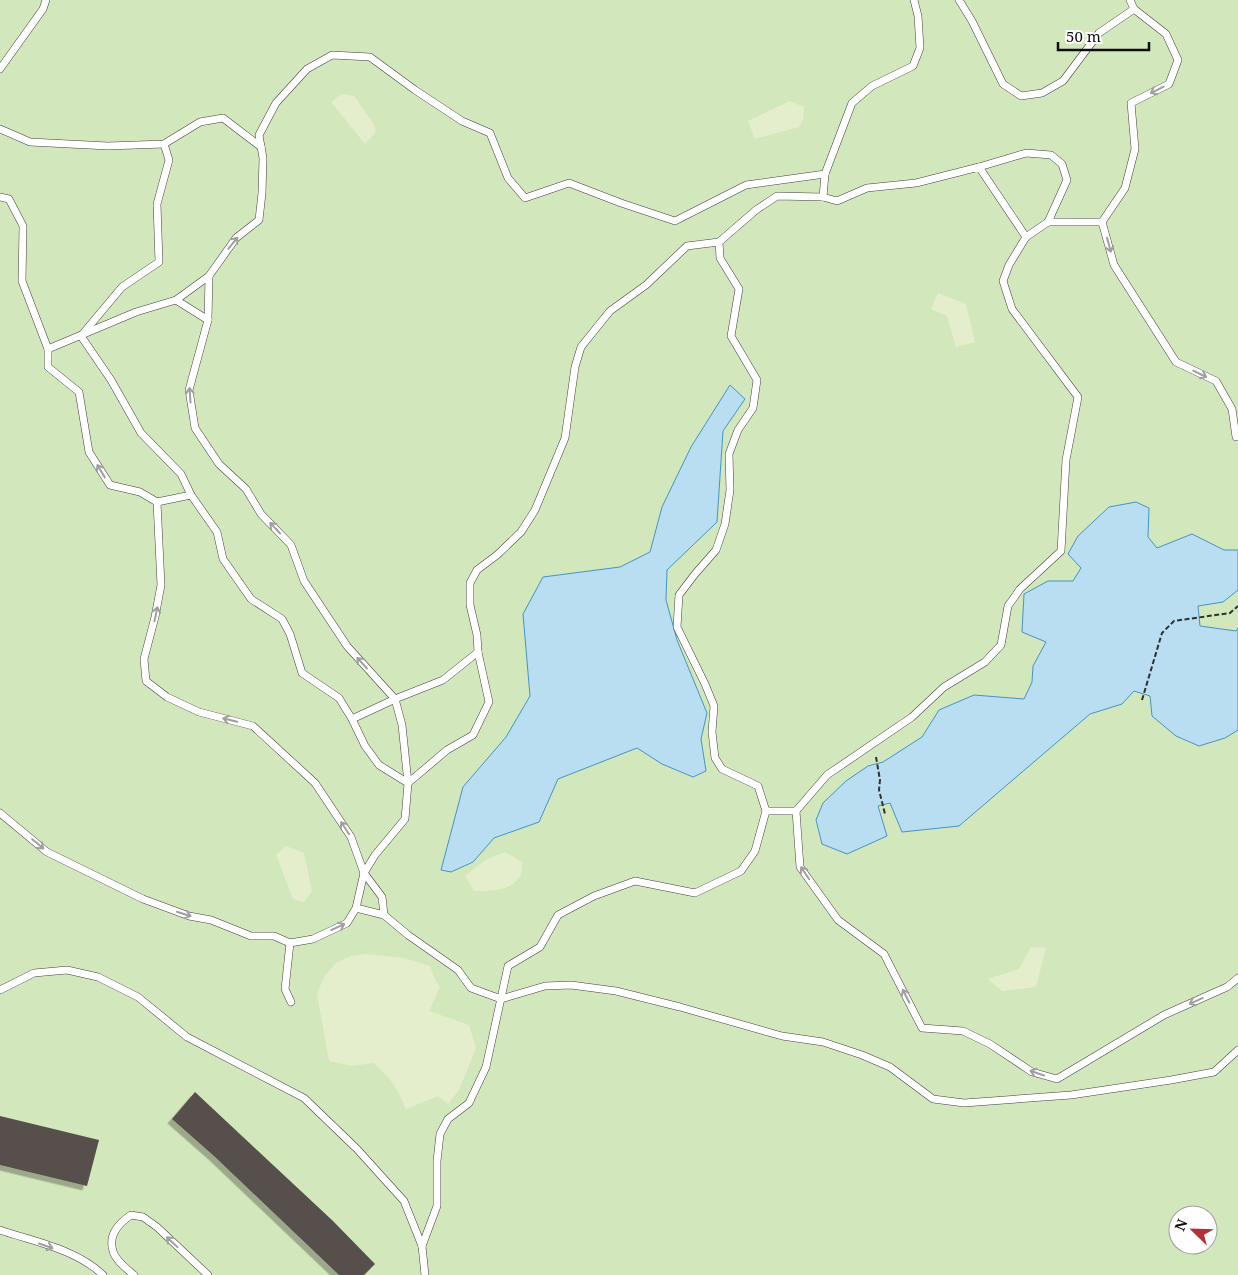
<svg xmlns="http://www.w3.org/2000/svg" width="1238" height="1275" font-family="'Noto Serif',serif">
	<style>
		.green { fill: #d3e7bc; fill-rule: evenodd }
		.pitch { fill: #e4eecd }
		.water { fill: #b9def2; stroke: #4594c4 }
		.building { fill: #564f4b; filter: url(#shadow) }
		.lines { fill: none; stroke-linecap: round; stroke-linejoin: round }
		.lane-casing { stroke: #414141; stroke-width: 8 }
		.path { stroke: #303030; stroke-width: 2; stroke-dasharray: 5 2.5; stroke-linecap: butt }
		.lane { stroke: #fff; stroke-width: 7 }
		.oneway { stroke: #9f9f9f }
	</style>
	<defs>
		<filter id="shadow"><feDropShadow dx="-4.5" dy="4.5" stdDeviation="0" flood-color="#0004"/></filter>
	</defs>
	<rect width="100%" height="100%" fill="#fefbf1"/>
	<path class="green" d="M0,0h1238v1275h-1238zM1178,1215h30v30h-30z"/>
	<g class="pitch">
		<polygon points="342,94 354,96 373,123 376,132 365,144 331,102"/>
		<polygon points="790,101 804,107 803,120 799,127 755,139 748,121"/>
		<polygon points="938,293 966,304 975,342 956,347 947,316 931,309"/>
		<polygon points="286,846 304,853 312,891 304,902 293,899 276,855"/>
		<path d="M505,852l17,10c0,4 0,9 -1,12 -9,18 -31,17 -47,17l-9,-15 20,-16z"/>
		<polygon points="1031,947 1046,948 1036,987 1002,991 988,979 1019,969"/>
		<path d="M367,954l37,4 26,8 5,13 5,8 -11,24 40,14 7,23 -17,42 -11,14 -10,-8 -32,13c-9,-21 -15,-31 -33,-46l-21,3 -23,-5 -12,-67 7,-17 12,-14 15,-7z"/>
	</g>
	<g class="water">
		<polygon points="730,385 745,399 723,431 717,522 667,570 666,600 677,640 707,713 701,739 706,771 693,777 662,764 637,748 558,779 539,822 494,838 473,862 451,872 441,870 463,787 506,737 530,696 523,614 543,577 620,567 650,552 662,507 691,447"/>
		<polygon points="1136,502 1149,508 1148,537 1157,548 1192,534 1224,550 1238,550 1238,590 1223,602 1198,606 1200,626 1236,631 1238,628 1238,730 1225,738 1199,746 1176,736 1152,716 1150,696 1134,691 1122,704 1090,714 959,826 902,832 890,803 878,806 887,836 847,854 822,844 816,820 823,803 846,781 868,766 883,762 922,737 939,710 974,695 1024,699 1032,682 1033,666 1046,642 1022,632 1024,594 1048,581 1073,581 1081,568 1068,554 1078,536 1109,507"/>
	</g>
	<g class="building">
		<polygon points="195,1092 333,1221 375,1264 364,1275 339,1275 214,1156 172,1119"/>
		<polygon points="0,1116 99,1140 87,1186 0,1165"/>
	</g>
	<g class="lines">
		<g class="lane-casing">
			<g id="lane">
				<polyline points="959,0 972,21 1003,84 1021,96 1042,93 1063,81 1099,33 1134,9"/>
				<polyline points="1130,0 1134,9 1166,34 1178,60 1169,84 1131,103 1135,149 1125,188 1102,222 1114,265 1176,362 1216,381 1232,409 1236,437 1238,437"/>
				<polyline points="0,69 43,9 46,0"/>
				<polyline points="0,129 30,142 108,146 164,144 200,122 223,118 261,147"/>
				<polyline points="164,144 169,160 157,204 159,262 122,287 81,336 111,380 141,433 181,474 191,495"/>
				<polyline points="979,167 1026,153 1051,155 1062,164 1067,180 1048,222"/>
				<polyline points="0,197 9,199 23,226 22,281 48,349 48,367 79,392 89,452 110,485 140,492 157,502 161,585 155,617 144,659 146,681 167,697 199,712 253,726 315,783 351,837 364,873"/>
				<polyline points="823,197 825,174"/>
				<polyline points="1026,237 1048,222 1102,222"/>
				<polyline points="208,320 176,300 209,276"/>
				<polyline points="48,349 136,312 176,300"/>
				<polyline points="157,502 191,495 217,532 223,559 251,599 282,619 290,634 302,673 339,698 352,719 365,746 379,765 408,783"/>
				<polyline points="352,719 395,699 443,680 478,652"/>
				<polyline points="408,783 447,750 473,735 489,702 478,652 477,635 470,605 470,583 477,570 497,555 521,532 535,510 565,438 575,367 581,347 610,311 646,285 687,246 719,242"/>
				<polyline points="766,811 796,811"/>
				<polyline points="0,813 47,852 143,899 189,916 211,920 251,936 274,936 290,943 313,939 347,923 356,908 364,873 382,897 384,915 356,908"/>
				<polyline points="364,873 375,855 405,819 408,783 402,725 395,699 347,646 304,581 291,545 261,514 246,489 219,464 195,428 189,390 208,320 209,276 236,238 259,220 262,193 263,158 259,135 276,103 307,69 332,55 370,57 415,90 462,121 490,133 508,178 525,198 569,183 621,203 675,221 746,185 825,174 852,103 872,86 913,66 920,48 918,16 914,0"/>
				<polyline points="384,915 408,935 458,970 471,988 501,999 545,986 571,985 616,991 680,1007 782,1036 823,1042 862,1055 890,1067 933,1099 964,1103 1071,1095 1171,1080 1214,1072 1238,1050"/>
				<polyline points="290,943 285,989 291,1002"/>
				<polyline points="0,990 34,973 67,970 98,977 138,997 187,1037 304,1098 357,1149 404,1201 422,1246 425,1275"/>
				<path d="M0,1230c35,12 76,19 103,45"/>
				<polyline points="422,1246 437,1206 437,1161 440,1134 448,1119 469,1103 486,1067 508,966 540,947 558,915 594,896 635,881 695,893 741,871 755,851 766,811 758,786 722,769 715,758 712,732 714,706 705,684 677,627 679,595 695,574 716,550 725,524 730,490 729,454 738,430 753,408 757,380 731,336 739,289 720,258 719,242 756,210 777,196 823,197 837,201 867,188 916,183 979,167 1026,237 1009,265 1003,281 1012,309 1078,397 1066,460 1061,551 1020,589 1008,606 1001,645 985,662 944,687 912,717 827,775 796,811 800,867 838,920 884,954 922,1028 963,1031 990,1044 1032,1072 1057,1079 1164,1015 1227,987 1238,978"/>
				<path d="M134,1275c-7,-6 -19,-15 -21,-24 -5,-16 6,-28 18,-36l12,2 14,10 51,48"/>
			</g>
		</g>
		<g class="path">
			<polyline points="1142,700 1162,633 1174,621 1230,613 1238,606"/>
			<polyline points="876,757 880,780 879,790 885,814"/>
		</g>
		<use href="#lane" class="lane"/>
	</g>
	<defs><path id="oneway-shaft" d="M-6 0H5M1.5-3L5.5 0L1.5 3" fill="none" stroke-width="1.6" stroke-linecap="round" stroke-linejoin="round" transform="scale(1.25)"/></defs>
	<g class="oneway">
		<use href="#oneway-shaft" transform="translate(1157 90) rotate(153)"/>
		<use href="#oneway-shaft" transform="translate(233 243) rotate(-51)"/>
		<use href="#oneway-shaft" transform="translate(1109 245) rotate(75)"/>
		<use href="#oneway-shaft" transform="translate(1200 374) rotate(26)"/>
		<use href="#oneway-shaft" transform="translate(190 395) rotate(-94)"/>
		<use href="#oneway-shaft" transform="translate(101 471) rotate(-121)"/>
		<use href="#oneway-shaft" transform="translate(275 528) rotate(-133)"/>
		<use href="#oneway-shaft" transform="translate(156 614) rotate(-78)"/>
		<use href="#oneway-shaft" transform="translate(362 663) rotate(-132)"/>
		<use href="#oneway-shaft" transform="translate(230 720) rotate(-166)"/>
		<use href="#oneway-shaft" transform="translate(345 828) rotate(-123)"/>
		<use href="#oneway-shaft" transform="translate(38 844) rotate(40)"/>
		<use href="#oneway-shaft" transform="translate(805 873) rotate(-124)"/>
		<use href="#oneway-shaft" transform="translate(184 914) rotate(18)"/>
		<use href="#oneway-shaft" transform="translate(338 927) rotate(-25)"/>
		<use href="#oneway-shaft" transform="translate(906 996) rotate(-117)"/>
		<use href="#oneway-shaft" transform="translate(1196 1001) rotate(156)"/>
		<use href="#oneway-shaft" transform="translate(1037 1073) rotate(-161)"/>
		<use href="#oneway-shaft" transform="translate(172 1242) rotate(-137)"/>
		<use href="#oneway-shaft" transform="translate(46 1246) rotate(19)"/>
	</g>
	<g transform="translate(1193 1230) rotate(293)"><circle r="24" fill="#ffffff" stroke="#9f9f9f"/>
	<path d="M0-4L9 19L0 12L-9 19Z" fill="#b52f39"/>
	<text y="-8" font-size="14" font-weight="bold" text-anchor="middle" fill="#0e0e0e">N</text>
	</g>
	<path d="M1058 42v8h91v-8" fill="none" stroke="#0e0e0e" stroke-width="2.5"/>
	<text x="1066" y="42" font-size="15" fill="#0e0e0e" stroke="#ffffff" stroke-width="4" paint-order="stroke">50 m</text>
</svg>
